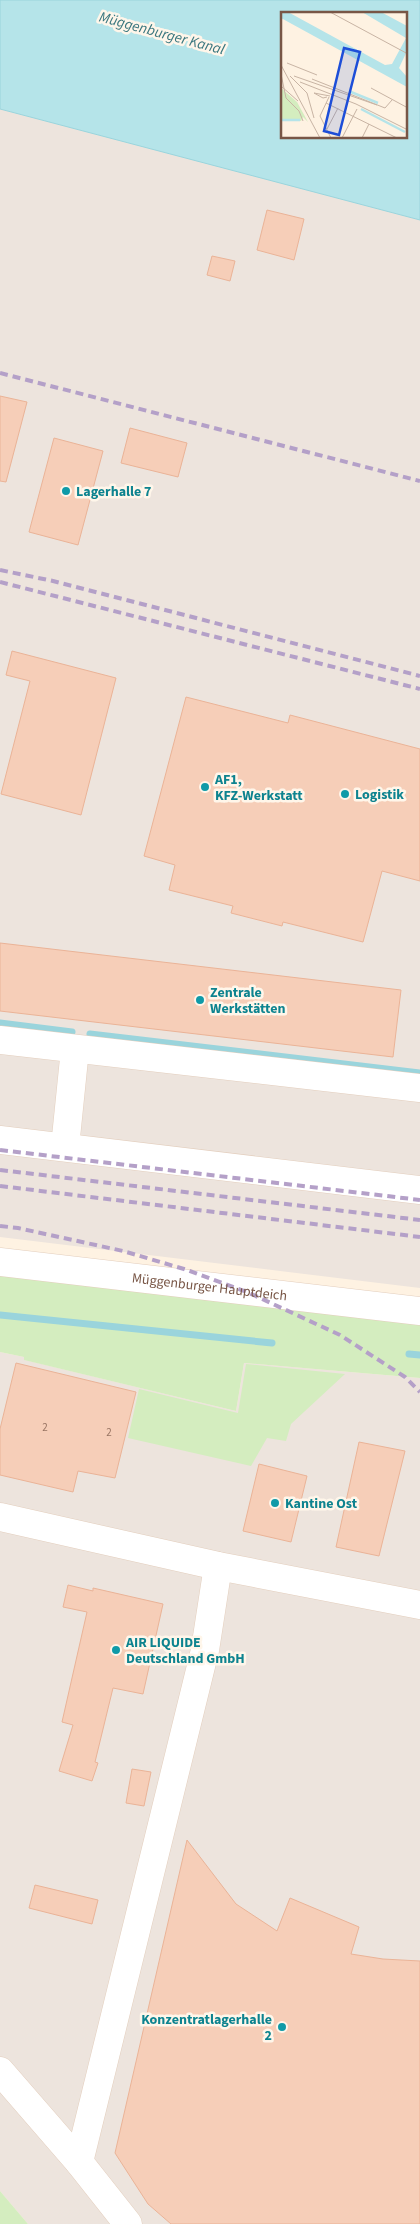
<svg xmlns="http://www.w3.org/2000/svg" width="420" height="2224" font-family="'Source Sans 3',sans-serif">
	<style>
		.industrial { fill: #ede4dd }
		.green { fill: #d4edbf }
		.water { fill: #b5e4e9; stroke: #9ad4dc; fill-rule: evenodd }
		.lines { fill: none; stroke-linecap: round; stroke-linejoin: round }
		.stream { stroke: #9ad4dc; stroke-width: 7 }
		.building { fill: #f6ceb8; stroke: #eab397 }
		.minor-casing { stroke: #e3cebd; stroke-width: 29 }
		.minor { stroke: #fff; stroke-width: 28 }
		.rail { stroke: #b4a0c8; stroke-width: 4; stroke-dasharray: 8 5; stroke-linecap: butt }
		.culture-dot { fill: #0f9aa8; stroke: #fff6ea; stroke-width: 2 }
		.labels { text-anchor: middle; stroke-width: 5; stroke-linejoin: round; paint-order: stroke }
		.number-label { font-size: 11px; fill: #987462 }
		.culture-label { font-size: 14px; font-weight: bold; fill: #0d838f; stroke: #fff6ea; text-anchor: start }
		.street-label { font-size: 14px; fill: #785646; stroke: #fff6ea }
		.water-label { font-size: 15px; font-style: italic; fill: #39767e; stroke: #fff6ea }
		.inset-river { fill: none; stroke: #b5e4e9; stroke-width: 2.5 }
		.inset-road { fill: none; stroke: #c8b4a4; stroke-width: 1 }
		.view { fill: #1d4ed8; fill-opacity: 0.15; stroke: #1d4ed8; stroke-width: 2.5 }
		.inset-edge { fill: none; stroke: #785646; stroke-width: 2.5 }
	</style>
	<rect width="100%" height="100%" fill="#fef2e2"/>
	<g class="industrial">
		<polygon points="0,109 420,220 420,1288 0,1237"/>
		<polygon points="0,1352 24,1357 25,1360 236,1411 244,1363 420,1378 420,2224 28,2224 0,2191"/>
	</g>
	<g class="green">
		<polygon points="0,1274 420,1325 420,1378 244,1363 236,1411 24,1360 24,1357 0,1352"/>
		<polygon points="246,1364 345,1374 291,1424 286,1441 267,1438 251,1466 128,1438 139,1389 238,1413"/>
		<polygon points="0,2191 28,2224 0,2224"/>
	</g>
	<path class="water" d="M0,0h420v220l-420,-111zM282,14h124v124h-124z"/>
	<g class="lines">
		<g class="stream">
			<polyline points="0,1023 72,1032"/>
			<polyline points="90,1034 420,1073"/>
			<polyline points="0,1315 272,1343"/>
			<polyline points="409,1354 420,1355"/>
		</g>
	</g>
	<g class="building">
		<polygon points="267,210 304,219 294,260 257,250"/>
		<polygon points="212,256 235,261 230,281 207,275"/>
		<polygon points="0,396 27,402 6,482 0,481"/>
		<polygon points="130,428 187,443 178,477 121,463"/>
		<polygon points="54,438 103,451 78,545 29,532"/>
		<polygon points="12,651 116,678 81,815 1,794 30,681 6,675"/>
		<polygon points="186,697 288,723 290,715 420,749 420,881 382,871 363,942 283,922 282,926 231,913 233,906 169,890 175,865 144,856"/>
		<polygon points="0,943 401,990 393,1057 0,1011"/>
		<polygon points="16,1363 136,1392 115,1478 78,1471 73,1492 0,1475 0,1429"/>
		<polygon points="359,1442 405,1451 379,1556 336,1547"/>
		<polygon points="259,1464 307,1476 291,1542 243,1531"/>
		<polygon points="68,1585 93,1591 93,1588 163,1604 143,1694 113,1688 95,1762 98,1763 92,1781 59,1771 73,1725 62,1722 87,1612 63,1607"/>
		<polygon points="132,1769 151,1772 144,1806 126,1803"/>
		<polygon points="187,1840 236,1904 277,1931 290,1898 359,1927 351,1954 383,1959 420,1961 420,2224 171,2224 148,2204 115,2153"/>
		<polygon points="35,1885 98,1900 92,1924 29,1908"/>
	</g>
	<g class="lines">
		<g class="minor-casing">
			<g id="minor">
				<polyline points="0,1040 420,1088"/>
				<polyline points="0,1140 420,1190"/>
				<polyline points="65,1147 75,1049"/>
				<path id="s1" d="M0,1262l420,49"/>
				<polyline points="0,1517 218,1566 420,1605"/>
				<polyline points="0,2071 79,2162 128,2224"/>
				<polyline points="79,2162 205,1650 218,1566"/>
			</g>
		</g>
		<use href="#minor" class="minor"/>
		<g class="rail">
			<polyline points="0,373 420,481"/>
			<polyline points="0,570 53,581 420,676"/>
			<polyline points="0,582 420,689"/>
			<polyline points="0,1150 420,1200"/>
			<polyline points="0,1170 420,1220"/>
			<polyline points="0,1186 420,1237"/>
			<polyline points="0,1226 18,1228 123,1251 184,1269 247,1292 340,1335 405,1377 420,1392"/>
		</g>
	</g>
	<g class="culture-dot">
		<circle cx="66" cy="491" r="5"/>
		<circle cx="205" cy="787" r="5"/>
		<circle cx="345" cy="794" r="5"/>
		<circle cx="200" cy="1000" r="5"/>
		<circle cx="275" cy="1503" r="5"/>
		<circle cx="116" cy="1650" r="5"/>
		<circle cx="282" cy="2027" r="5"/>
	</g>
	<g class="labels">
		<g class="number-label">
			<text x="45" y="1431">2</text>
			<text x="109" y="1436">2</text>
		</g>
		<g class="culture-label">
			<text x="76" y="496">Lagerhalle 7</text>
			<text x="215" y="784">AF1,<tspan x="215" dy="16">KFZ-Werkstatt</tspan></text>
			<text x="355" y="799">Logistik</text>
			<text x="210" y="997">Zentrale<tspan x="210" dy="16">Werkstätten</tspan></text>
			<text x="285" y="1508">Kantine Ost</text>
			<text x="126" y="1647">AIR LIQUIDE<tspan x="126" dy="16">Deutschland GmbH</tspan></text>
			<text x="272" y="2024" text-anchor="end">Konzentratlagerhalle<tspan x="272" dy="16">2</tspan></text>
		</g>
		<g class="street-label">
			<text dy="5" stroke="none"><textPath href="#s1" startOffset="211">Müggenburger Hauptdeich</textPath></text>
		</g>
		<g class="water-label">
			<text transform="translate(162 33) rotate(15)" y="5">Müggenburger Kanal</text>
		</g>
	</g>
	<g transform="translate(281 12)">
		<rect width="126" height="126" fill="#fef2e2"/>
		<path d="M0,76l16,14 11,20 -5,-5 -2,4h-20z" fill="#d4edbf"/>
		<path d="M0,0h7l97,53 7,-1 14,-26 -44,-26h19l26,14v25l-8,17 8,9v10l-126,-69z" fill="#b5e4e9"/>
		<path class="inset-river" d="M70,80l27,11M80,97l44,23M0,108h19"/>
		<path class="inset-road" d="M49,0l78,42M6,51l30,12M0,53l39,73M0,62l5,24 13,13 4,10M9,64l17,17 7,25M13,64l83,29M31,67l73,29 7,-8M19,70l56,22 52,26M0,74l17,15M90,76l37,20M46,85l-4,1 -9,-5 16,3M48,85l-9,19 11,22M45,91l71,35M46,117l11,-21M61,126l15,-29M81,126l7,-14"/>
		<path class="view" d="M63,36l16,4 -21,83 -15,-4z"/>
		<rect width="126" height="126" class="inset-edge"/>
	</g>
</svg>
